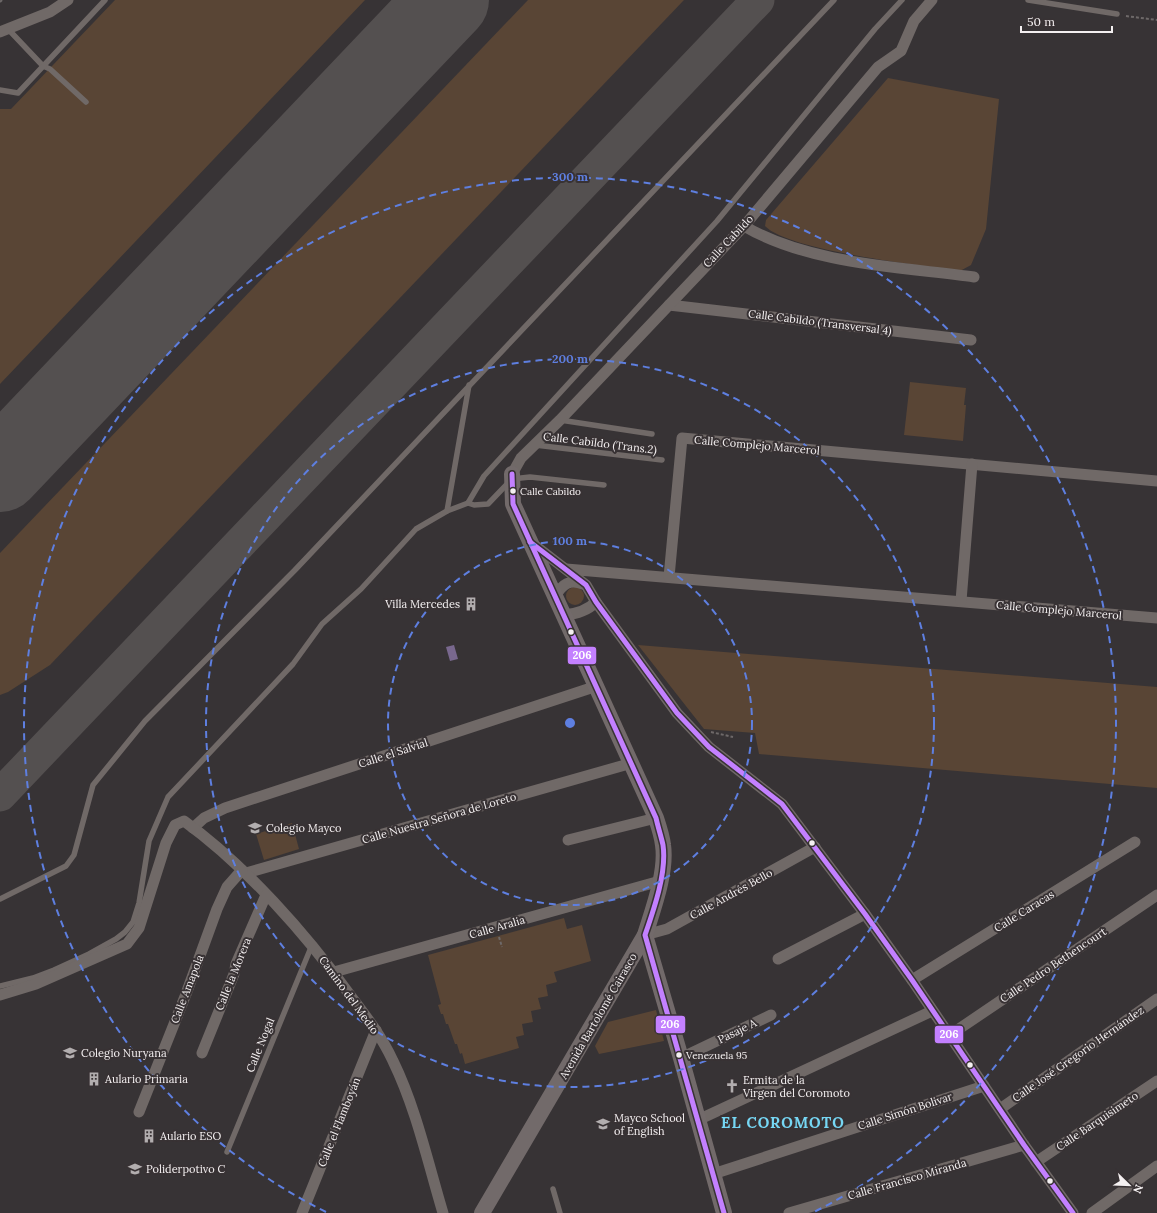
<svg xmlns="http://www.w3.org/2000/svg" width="1157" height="1213" font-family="Lora,serif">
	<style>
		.green { fill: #594535 }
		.water { fill: #79688e }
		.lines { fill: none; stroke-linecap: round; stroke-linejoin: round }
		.taxiway { stroke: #545050; stroke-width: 33 }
		.runway { stroke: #545050; stroke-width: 82 }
		.path { stroke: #6e6969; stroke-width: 2; stroke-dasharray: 3 2; stroke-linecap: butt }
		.lane { stroke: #706967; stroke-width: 5.5 }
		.street { stroke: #706967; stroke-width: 11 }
		.secondary { stroke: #726a6a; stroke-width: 16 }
		.bus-1-casing { stroke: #383234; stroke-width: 8 }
		.bus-1 { stroke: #c380ff; stroke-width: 5 }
		.ring { fill: none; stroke: #5e7fe0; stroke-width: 2; stroke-dasharray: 7 5 }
		.bus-dot { fill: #f4f0f1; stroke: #383234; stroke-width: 1.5 }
		.labels { text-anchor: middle; stroke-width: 4; stroke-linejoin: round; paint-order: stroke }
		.bus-label { font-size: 10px; fill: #f4f0f1; stroke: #383234; text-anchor: start }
		.street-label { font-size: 11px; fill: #f4f0f1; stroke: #383234 }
		.poi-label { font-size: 11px; fill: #f4f0f1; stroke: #383234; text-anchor: start }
		.district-label { font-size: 15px; font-weight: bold; letter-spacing: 1px; fill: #76d7f4; stroke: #383234 }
		.centre { fill: #5e7fe0; stroke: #383234; stroke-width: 2 }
		.ring-label { font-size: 12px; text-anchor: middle; font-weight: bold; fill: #5e7fe0; stroke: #383234; stroke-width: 4; stroke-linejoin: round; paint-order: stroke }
		.line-badge { stroke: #383234; stroke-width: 1.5 }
		.badge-label { font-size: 11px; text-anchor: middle; font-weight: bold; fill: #fff }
	</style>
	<rect width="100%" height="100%" fill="#373335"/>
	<g class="green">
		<polygon points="115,0 365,0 0,384 0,109 11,109"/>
		<polygon points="528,0 684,0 50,665 8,692 0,695 0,553"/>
		<path d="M888,78l111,21 -13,130 -15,36 -11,6c-40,-6 -171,-20 -195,-45l1,-6z"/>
		<polygon points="910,382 966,388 964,405 966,405 963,441 904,435"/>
		<circle cx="575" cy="596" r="9"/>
		<polygon points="638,645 1157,687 1157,788 759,754 755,733 704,729"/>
		<polygon points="292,823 299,849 264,860 256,834"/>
		<polygon points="564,918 567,929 582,925 591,961 554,972 557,982 546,985 548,996 538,998 541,1009 531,1011 533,1022 522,1024 524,1035 516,1037 519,1048 465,1064 462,1053 460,1054 457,1044 455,1044 448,1024 446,1024 443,1014 441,1014 438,1005 441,1004 428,955"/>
		<polygon points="656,1010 664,1041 599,1054 595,1046 608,1022"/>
	</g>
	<polygon class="water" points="454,645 458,659 450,661 446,647"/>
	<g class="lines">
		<polyline class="taxiway" points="0,795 758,0"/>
		<polyline class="runway" points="0,471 448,0"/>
		<g class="path">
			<polyline points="0,2 2,0"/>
			<polyline points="1126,16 1157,20"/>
			<polyline points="711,732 733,737"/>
			<polyline points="499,937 502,947"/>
		</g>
		<g class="lane">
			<polyline points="1028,0 1117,14"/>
			<polyline points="8,29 43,66 50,69 86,102"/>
			<polyline points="0,90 18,93 105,0"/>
			<polyline points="560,420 652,434"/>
			<polyline points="535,445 662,460"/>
			<polyline points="468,503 474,505 488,504 512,479 530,477 604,485"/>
			<polyline points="447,511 468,503 484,476 717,221 875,29 902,0"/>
			<polyline points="0,899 66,866 74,855 93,785 145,721 295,570 834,0"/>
			<polyline points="0,986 33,978 54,970 89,954 116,939 125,932 133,922 139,903 149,841 168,797 293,664 322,624 361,589 416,529 447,511 469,385"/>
			<polyline points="227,1152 312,945"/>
			<polyline points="553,1189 560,1213"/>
		</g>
		<g class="street">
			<polyline points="0,32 50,12 68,0"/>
			<path d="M744,226c64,38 157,41 230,51"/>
			<polyline points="669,305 971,340"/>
			<polyline points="512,474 521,458 560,420 744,226 878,67 901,51 914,21 932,0"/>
			<polyline points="533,544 586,585 596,602 677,713 709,747 782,804 865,914 912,980 1024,1145 1073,1213"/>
			<polyline points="566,569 1157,618"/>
			<polyline points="669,577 682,438 1157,481"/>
			<path d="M555,596c8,-12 14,-17 28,-12"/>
			<polyline points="961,601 972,464"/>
			<path d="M564,615c13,-1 23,-4 32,-13"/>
			<polyline points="193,828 204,818 225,808 597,686"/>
			<polyline points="568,840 656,818"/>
			<polyline points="246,873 632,763"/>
			<polyline points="645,935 667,929 815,847"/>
			<polyline points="778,959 865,914"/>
			<polyline points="334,972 660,881"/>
			<polyline points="912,980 1135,842"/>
			<path d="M0,995l36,-11 91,-40 12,-16 27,-85 9,-18 9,-4c61,44 122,113 166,174 16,21 32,42 43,66 23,47 35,102 50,152"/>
			<polyline points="950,1035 1157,895"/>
			<polyline points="202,1053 234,974 236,964 266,895"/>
			<polyline points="681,1058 771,1015"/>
			<polyline points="1000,1109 1157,999"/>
			<polyline points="139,1112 186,994 217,909 227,887 242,870"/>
			<polyline points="698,1120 932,1011"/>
			<polyline points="1036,1162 1157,1081"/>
			<polyline points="713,1174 984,1086"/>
			<polyline points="302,1213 376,1030"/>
			<polyline points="789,1213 1024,1145"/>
			<polyline points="1092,1213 1157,1166"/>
		</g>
		<g class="secondary">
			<polyline points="645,935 681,1058 724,1213"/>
			<path d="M482,1213l163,-278c8,-26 22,-63 18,-90 -1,-9 -4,-18 -7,-27l-143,-314 -1,-30"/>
		</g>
		<g class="bus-1-casing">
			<g id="bus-1">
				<path d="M512,474l1,30 143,314c2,9 5,18 7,27 4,27 -9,64 -18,90l79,278"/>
				<polyline points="530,542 586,585 596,602 677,713 709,747 782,804 865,914 912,980 1024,1145 1073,1213"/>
			</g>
		</g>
		<use href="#bus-1" class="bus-1"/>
	</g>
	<g class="ring">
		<circle cx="570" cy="723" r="182"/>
		<circle cx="570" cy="723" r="364"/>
		<path d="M326 1212A546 546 0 1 1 814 1212"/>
	</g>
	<defs>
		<g id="building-bare" transform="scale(1.08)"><path d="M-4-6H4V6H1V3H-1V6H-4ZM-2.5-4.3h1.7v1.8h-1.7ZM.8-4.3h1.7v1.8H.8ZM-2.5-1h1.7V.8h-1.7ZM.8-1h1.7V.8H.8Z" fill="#b2aeaf" stroke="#383234" stroke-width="2.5" paint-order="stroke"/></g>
		<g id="school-bare" transform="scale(1.08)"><path d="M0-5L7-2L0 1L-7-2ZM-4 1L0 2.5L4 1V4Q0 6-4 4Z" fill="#b2aeaf" stroke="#383234" stroke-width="2.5" paint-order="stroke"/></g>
		<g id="church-bare" transform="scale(1.08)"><path d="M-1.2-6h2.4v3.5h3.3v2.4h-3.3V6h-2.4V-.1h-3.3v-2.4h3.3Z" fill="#b2aeaf" stroke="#383234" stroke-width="2.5" paint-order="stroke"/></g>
	</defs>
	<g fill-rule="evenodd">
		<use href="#building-bare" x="471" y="604"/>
		<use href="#school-bare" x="255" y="828"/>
		<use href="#school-bare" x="70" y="1053"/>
		<use href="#building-bare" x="94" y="1079"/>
		<use href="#church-bare" x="732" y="1086"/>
		<use href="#school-bare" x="603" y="1124"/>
		<use href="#building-bare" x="149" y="1136"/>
		<use href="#school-bare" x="135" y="1169"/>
	</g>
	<g class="bus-dot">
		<circle cx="513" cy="491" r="3.5"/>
		<circle cx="571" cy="632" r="3.5"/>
		<circle cx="812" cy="843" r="3.5"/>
		<circle cx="679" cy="1055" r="3.5"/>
		<circle cx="970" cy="1065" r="3.5"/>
		<circle cx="1050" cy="1181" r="3.5"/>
	</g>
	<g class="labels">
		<g class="bus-label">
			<text x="520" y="495">Calle Cabildo</text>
			<text x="686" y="1059">Venezuela 95</text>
		</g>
		<g class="street-label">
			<text transform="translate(728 241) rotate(-47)" y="4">Calle Cabildo</text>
			<text transform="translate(820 322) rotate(7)" y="4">Calle Cabildo (Transversal 4)</text>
			<text transform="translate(600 443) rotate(7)" y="4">Calle Cabildo (Trans.2)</text>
			<text transform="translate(757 445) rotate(5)" y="4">Calle Complejo Marcerol</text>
			<text transform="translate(1059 610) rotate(5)" y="4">Calle Complejo Marcerol</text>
			<text transform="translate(393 753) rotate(-18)" y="4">Calle el Salvial</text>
			<text transform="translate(439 818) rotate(-16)" y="4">Calle Nuestra Señora de Loreto</text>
			<text transform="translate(731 894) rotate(-29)" y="4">Calle Andrés Bello</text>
			<text transform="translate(1024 911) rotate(-32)" y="4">Calle Caracas</text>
			<text transform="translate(497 927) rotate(-16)" y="4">Calle Aralia</text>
			<text transform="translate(1053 965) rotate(-34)" y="4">Calle Pedro Bethencourt</text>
			<text transform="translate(233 974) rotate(-68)" y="4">Calle la Morera</text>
			<text transform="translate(187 989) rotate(-69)" y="4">Calle Amapola</text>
			<text transform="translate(349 995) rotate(54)" y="4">Camino del Medio</text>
			<text transform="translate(598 1016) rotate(-60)" y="4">Avenida Bartolomé Cairasco</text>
			<text transform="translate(737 1031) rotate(-26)" y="4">Pasaje A</text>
			<text transform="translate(260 1045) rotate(-68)" y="4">Calle Nogal</text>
			<text transform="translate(1078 1054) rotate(-35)" y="4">Calle José Gregorio Hernández</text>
			<text transform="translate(905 1111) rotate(-18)" y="4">Calle Simón Bolivar</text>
			<text transform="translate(1097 1121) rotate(-34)" y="4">Calle Barquisimeto</text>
			<text transform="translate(339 1122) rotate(-68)" y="4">Calle el Flamboyán</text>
			<text transform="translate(907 1179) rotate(-16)" y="4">Calle Francisco Miranda</text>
		</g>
		<g class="poi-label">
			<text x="460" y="608" text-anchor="end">Villa Mercedes</text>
			<text x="266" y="832">Colegio Mayco</text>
			<text x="81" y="1057">Colegio Nuryana</text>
			<text x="105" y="1083">Aulario Primaria</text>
			<text x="743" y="1084">Ermita de la<tspan x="743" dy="13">Virgen del Coromoto</tspan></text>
			<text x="614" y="1122">Mayco School<tspan x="614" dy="13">of English</tspan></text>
			<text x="160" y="1140">Aulario ESO</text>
			<text x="146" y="1173">Poliderpotivo C</text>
		</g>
		<g class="district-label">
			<text x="783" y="1128">EL COROMOTO</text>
		</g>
	</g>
	<circle cx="570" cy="723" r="6" class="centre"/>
	<g class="ring-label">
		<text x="570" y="181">300 m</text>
		<text x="570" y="363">200 m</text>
		<text x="570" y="545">100 m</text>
	</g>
	<g class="line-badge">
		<rect x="567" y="646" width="30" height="19" rx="4" fill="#c380ff"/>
		<rect x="655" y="1015" width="31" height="19" rx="4" fill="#c380ff"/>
		<rect x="934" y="1025" width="30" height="19" rx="4" fill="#c380ff"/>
	</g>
	<g class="badge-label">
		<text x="582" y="659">206</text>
		<text x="670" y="1028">206</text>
		<text x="949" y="1038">206</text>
	</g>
	<g transform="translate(1129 1185) rotate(113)" stroke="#383234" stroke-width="3" paint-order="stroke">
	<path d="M0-3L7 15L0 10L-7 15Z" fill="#f4f0f1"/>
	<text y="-6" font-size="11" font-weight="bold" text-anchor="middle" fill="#f4f0f1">N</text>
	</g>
	<path d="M1021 26v6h91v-6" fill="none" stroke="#f4f0f1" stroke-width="2"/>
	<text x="1027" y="26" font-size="12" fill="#f4f0f1" stroke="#383234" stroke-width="3" paint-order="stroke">50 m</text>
</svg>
